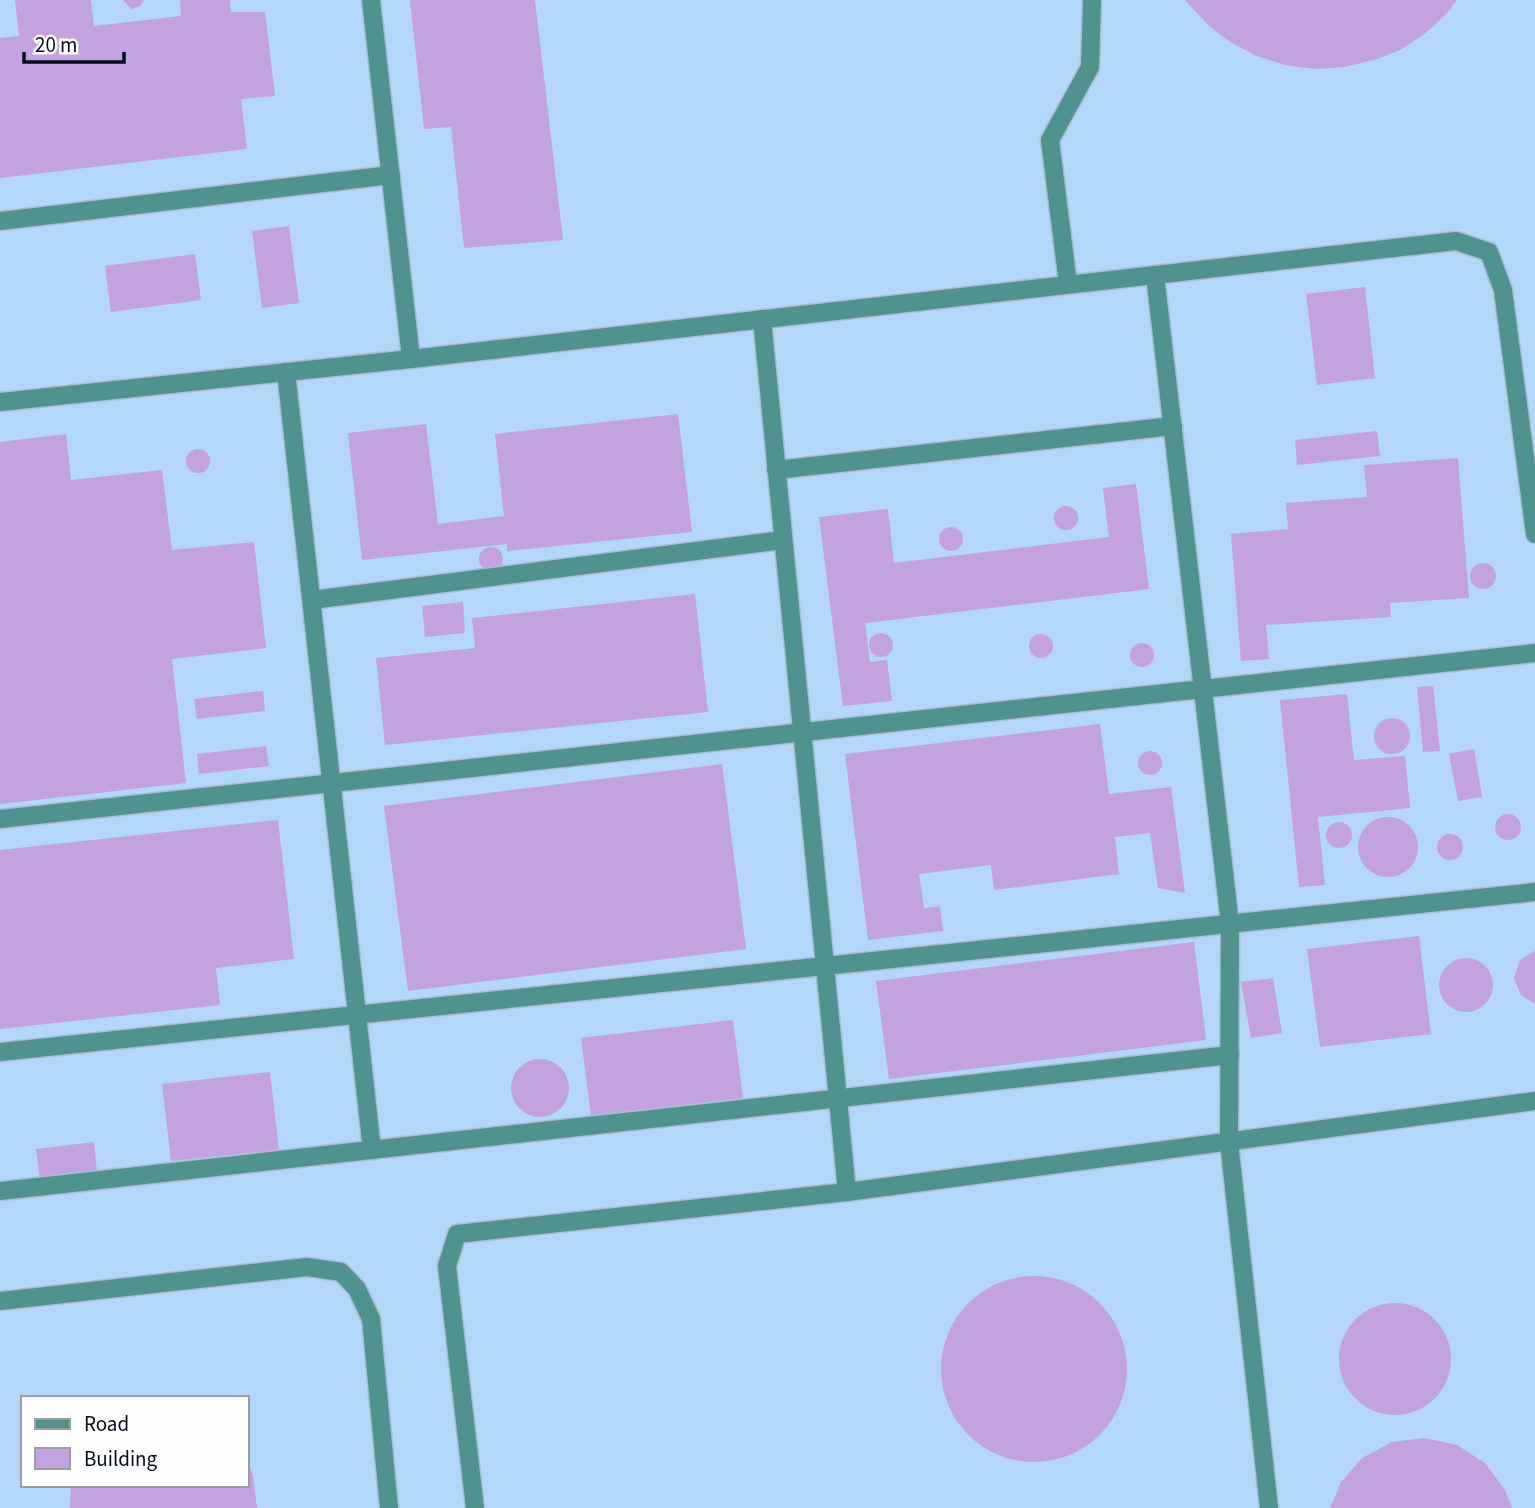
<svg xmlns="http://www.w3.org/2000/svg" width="1535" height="1508" font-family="'Source Sans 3',sans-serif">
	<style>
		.built { fill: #b3d6f9; fill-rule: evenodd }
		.building { fill: #c3a2e0 }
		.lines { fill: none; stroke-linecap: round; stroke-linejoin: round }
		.minor-casing { stroke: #a9bed4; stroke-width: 21 }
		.minor { stroke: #50938e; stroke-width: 18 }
	</style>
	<rect width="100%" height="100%" fill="#c9e0f7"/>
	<path class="built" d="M0,0h1535v1508h-1535zM23,1398h224v87h-224z"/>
	<g class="building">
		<polygon points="15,0 91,0 94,26 181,16 180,0 230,0 231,12 265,12 275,96 241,99 247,149 0,178 0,38 19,36"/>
		<polygon points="123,0 144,0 140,6 131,9"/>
		<polygon points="410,0 535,0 563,240 464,248 451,127 424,129"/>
		<polygon points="1185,0 1457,0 1447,13 1426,33 1400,50 1374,60 1344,67 1315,69 1285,65 1257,56 1230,42 1208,25"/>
		<polygon points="289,226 299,303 262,308 252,231"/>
		<polygon points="195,254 201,300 111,312 105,266"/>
		<polygon points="1365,287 1375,378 1317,385 1306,294"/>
		<polygon points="678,414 692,532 507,551 507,544 362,560 348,433 426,424 438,524 504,516 495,434"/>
		<polygon points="1377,431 1380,456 1297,465 1295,440"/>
		<polygon points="66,434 71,480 162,470 172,550 254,542 266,648 172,659 186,783 0,804 0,442"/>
		<circle cx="198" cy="461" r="12"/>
		<polygon points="1458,458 1469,598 1390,603 1391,617 1266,625 1269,659 1241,661 1231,534 1288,529 1286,503 1367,497 1364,465"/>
		<polygon points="1136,484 1149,589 865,623 870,662 887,660 892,701 843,706 819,517 888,509 894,563 1109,537 1103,488"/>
		<circle cx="1066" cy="518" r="12"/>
		<circle cx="951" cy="539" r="12"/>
		<circle cx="491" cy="559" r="12"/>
		<circle cx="1483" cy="576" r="13"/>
		<polygon points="695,594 708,712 385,745 376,658 475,648 472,618"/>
		<polygon points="463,602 465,633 425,637 422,606"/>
		<circle cx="881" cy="645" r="12"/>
		<circle cx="1041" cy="646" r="12"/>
		<circle cx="1142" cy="655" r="12"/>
		<polygon points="1433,686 1440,751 1423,752 1417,687"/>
		<polygon points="263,691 265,711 197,719 194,699"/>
		<polygon points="1347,694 1354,760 1405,756 1410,808 1318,817 1325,885 1299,887 1280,700"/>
		<circle cx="1392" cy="736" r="18"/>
		<polygon points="1100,724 1109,794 1171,787 1185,893 1158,888 1150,833 1115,837 1119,874 994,890 991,865 919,874 924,908 940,906 943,931 868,940 845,754"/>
		<polygon points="266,746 269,766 199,774 197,754"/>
		<polygon points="1474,749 1482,797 1458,801 1449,754"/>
		<circle cx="1150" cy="763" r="12"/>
		<polygon points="722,764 746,949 408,991 384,806"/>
		<circle cx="1508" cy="827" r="13"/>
		<circle cx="1388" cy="847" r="30"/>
		<polygon points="278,820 294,959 216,968 220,1005 0,1029 0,850"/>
		<circle cx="1339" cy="835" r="13"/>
		<circle cx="1450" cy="847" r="13"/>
		<polygon points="1419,936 1431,1034 1320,1047 1307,949"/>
		<polygon points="1194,942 1206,1040 889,1079 876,981"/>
		<polygon points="1535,951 1535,1004 1521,995 1514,978 1520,960"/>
		<circle cx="1466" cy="985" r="27"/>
		<polygon points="1273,978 1282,1033 1251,1038 1241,982"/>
		<polygon points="733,1020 743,1098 591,1116 581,1038"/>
		<circle cx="540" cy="1088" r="29"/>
		<polygon points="270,1072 279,1150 171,1161 162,1084"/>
		<polygon points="94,1142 97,1172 40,1179 36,1149"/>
		<circle cx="1034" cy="1369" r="93"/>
		<circle cx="1395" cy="1359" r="56"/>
		<polygon points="1425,1438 1457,1445 1485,1463 1505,1490 1512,1508 1330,1508 1341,1482 1362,1458 1392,1442"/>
		<polygon points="247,1461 253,1475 257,1508 70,1508 71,1485 247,1485"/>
	</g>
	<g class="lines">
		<g class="minor-casing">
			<g id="minor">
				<polyline points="0,221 391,175"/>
				<polyline points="1155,275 1230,924 1229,1142 1269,1508"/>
				<polyline points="1068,284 1050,140 1090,67 1092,0"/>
				<polyline points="411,359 1456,241 1489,252 1503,290 1535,534"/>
				<polyline points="286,372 372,1150"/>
				<polyline points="0,402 411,359 371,0"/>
				<polyline points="776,470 1173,426"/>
				<polyline points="312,600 783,540"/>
				<polyline points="0,819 1535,653"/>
				<polyline points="0,1052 1535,892"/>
				<polyline points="0,1191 1230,1055"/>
				<polyline points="847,1192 1535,1101"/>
				<polyline points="0,1301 307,1267 341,1272 357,1289 371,1319 389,1508"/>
				<polyline points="475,1508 447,1266 457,1234 847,1192 762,319"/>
			</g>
		</g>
		<use href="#minor" class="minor"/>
	</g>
	<rect x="21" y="1396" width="228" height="91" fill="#fefefe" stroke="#9a9ea3" stroke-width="2"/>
	<rect x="35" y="1419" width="35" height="10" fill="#50938e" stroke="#9a9ea3" stroke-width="2"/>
	<text x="84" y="1431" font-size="21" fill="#030e1b">Road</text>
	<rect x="35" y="1448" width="35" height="21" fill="#c3a2e0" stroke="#9a9ea3" stroke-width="2"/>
	<text x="84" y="1466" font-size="21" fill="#030e1b">Building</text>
	<path d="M24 52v10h100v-10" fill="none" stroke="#030e1b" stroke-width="3.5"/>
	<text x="35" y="52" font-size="21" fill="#030e1b" stroke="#fefefe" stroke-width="5" paint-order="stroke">20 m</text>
</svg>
